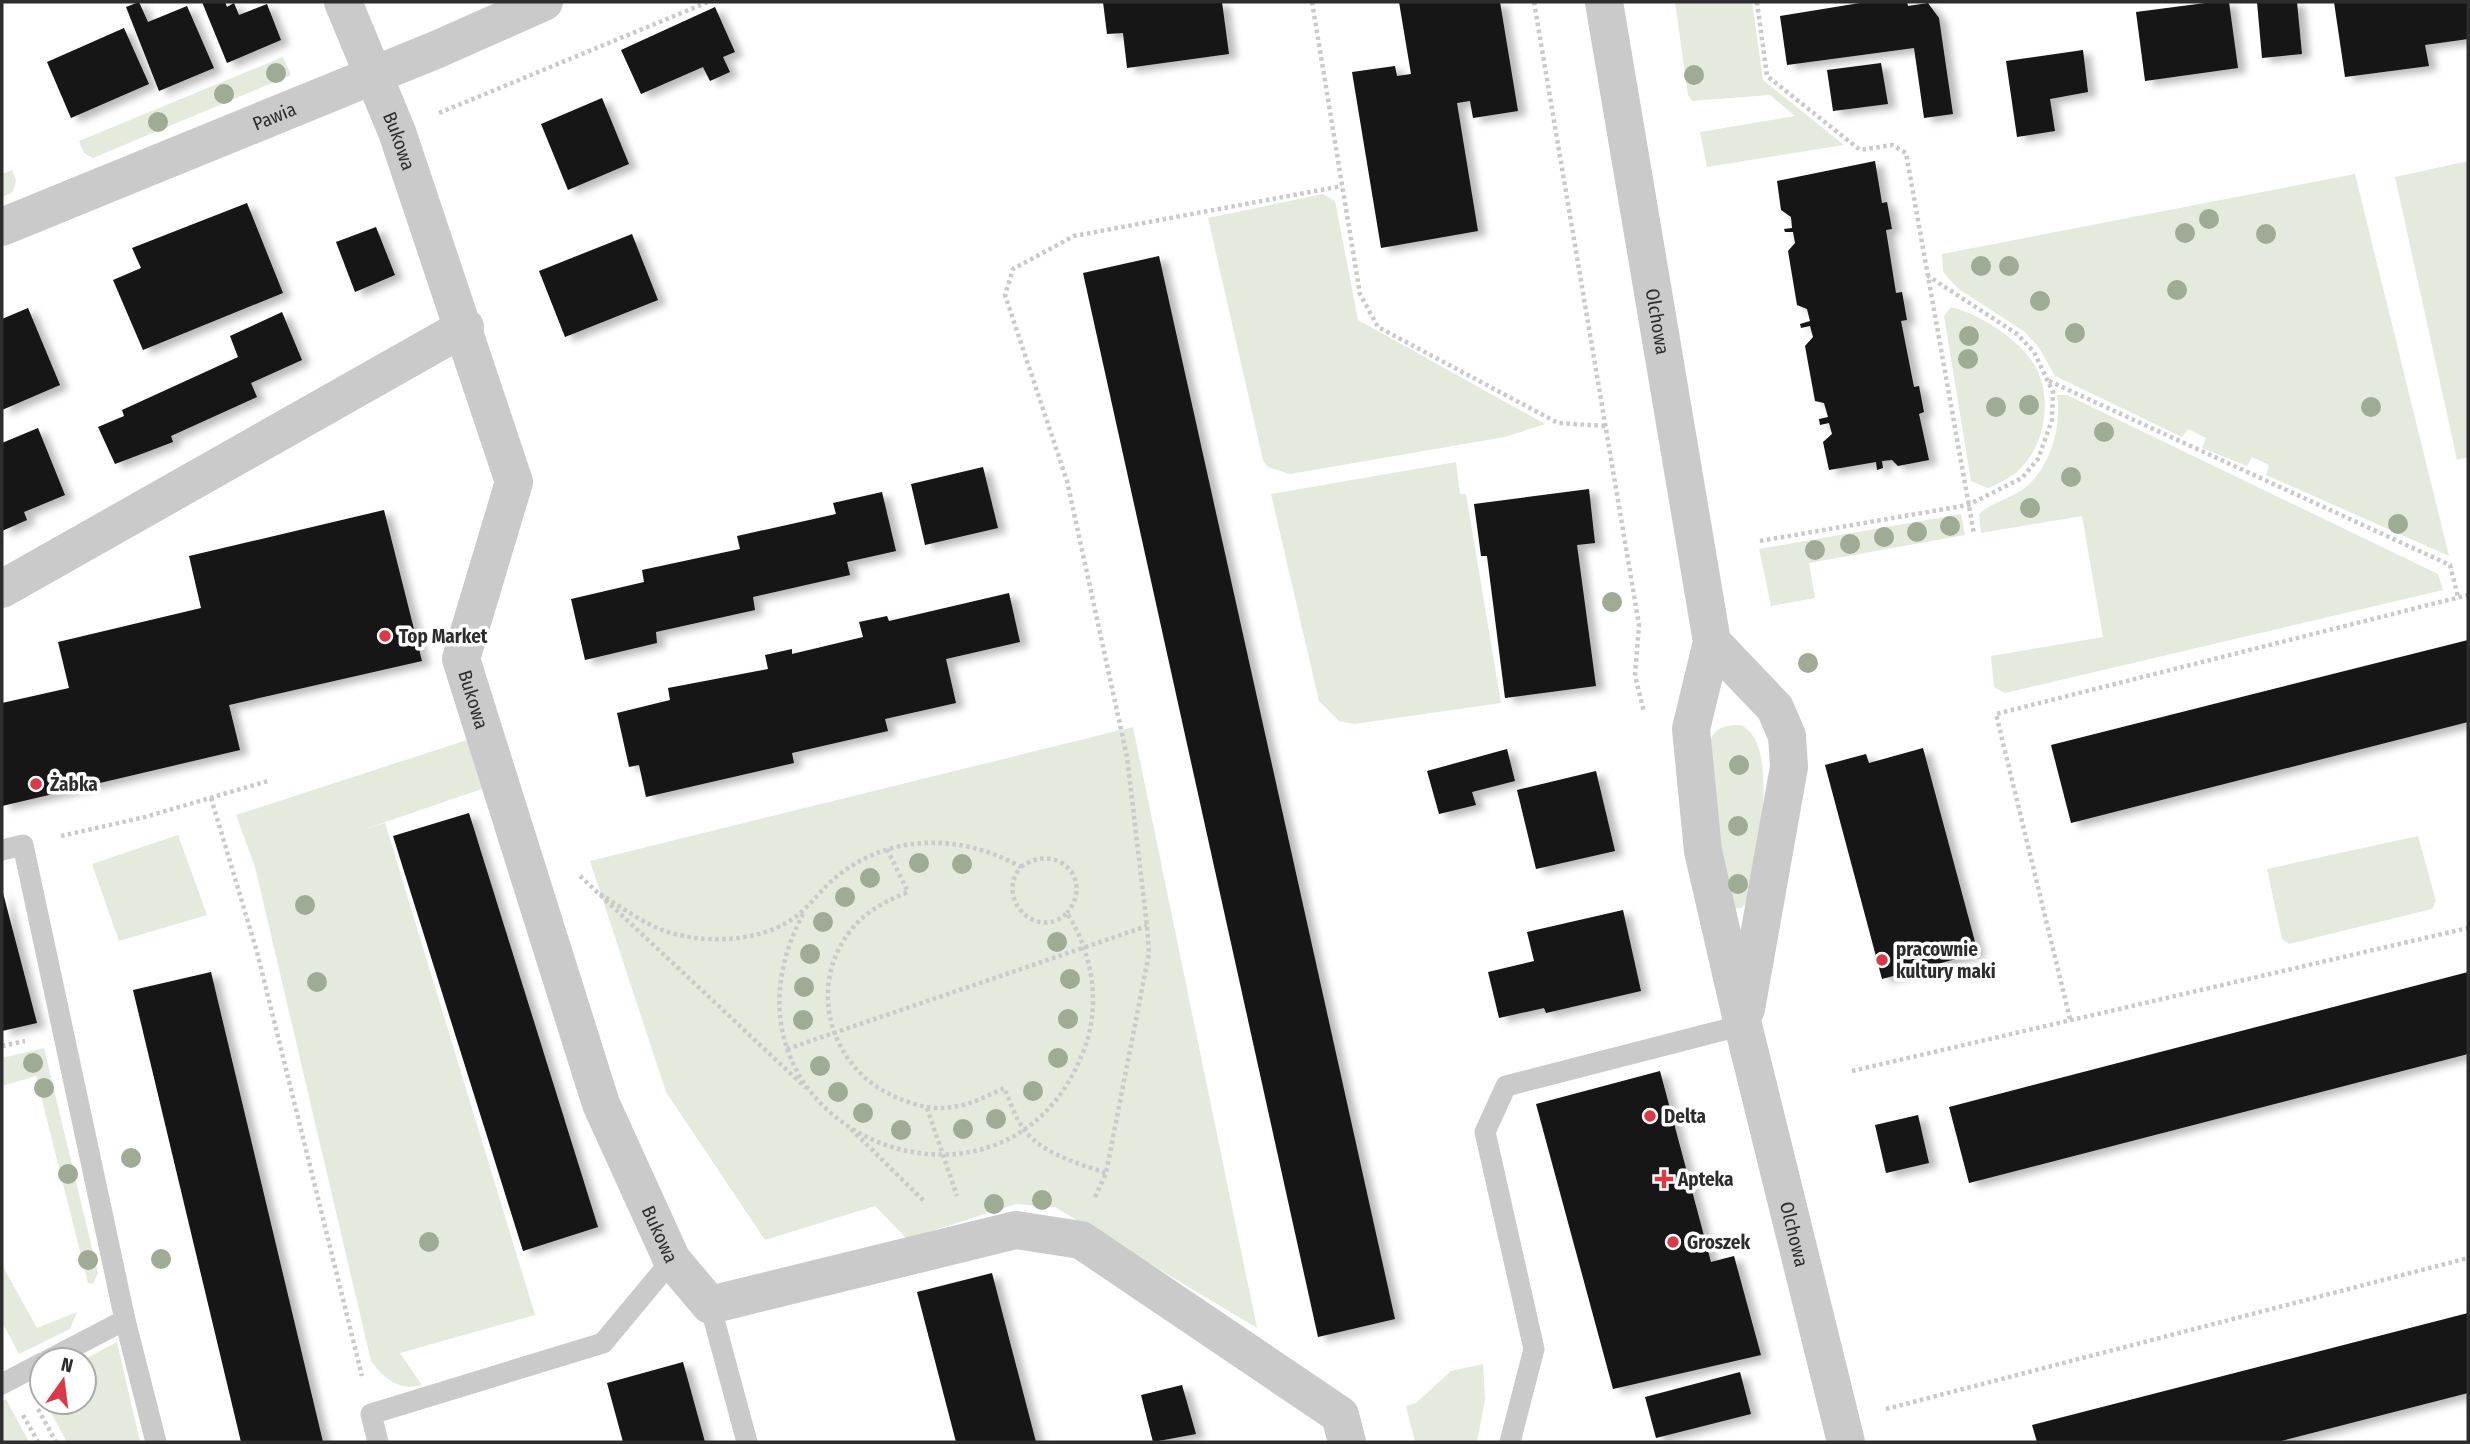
<svg xmlns="http://www.w3.org/2000/svg" width="2470" height="1444" font-family="'Fira Sans Condensed',sans-serif">
	<style>
		.green { fill: #e4eadc }
		.building { fill: #141414; filter: url(#shadow) }
		.lines { fill: none; stroke-linecap: round; stroke-linejoin: round }
		.path { stroke: #cacaca; stroke-width: 4.5; stroke-dasharray: 3.5 3.5; stroke-linecap: butt }
		.lane { stroke: #cacaca; stroke-width: 21 }
		.street { stroke: #cacaca; stroke-width: 38 }
		.tree { fill: #9fab95 }
		.poi-dot { fill: #d93a48; stroke: #fff; stroke-width: 2.5 }
		.labels { text-anchor: middle; stroke-width: 7; stroke-linejoin: round; paint-order: stroke }
		.street-label { font-size: 19px; fill: #2d2d2d; stroke: #fff }
		.poi-label { font-size: 19px; font-weight: bold; fill: #2d2d2d; stroke: #fff; text-anchor: start }
	</style>
	<defs>
		<filter id="shadow"><feDropShadow dx="8" dy="4.5" stdDeviation="3.5" flood-color="#0004"/></filter>
	</defs>
	<rect width="100%" height="100%" fill="#fff"/>
	<g class="green">
		<polygon points="1675,2 1752,2 1763,80 1844,145 1707,167 1700,132 1795,116 1770,95 1692,101 1688,95"/>
		<polygon points="283,57 291,75 93,158 84,153 79,141"/>
		<polygon points="2468,161 2468,457 2457,460 2395,177"/>
		<polygon points="12,170 16,180 13,192 2,197 2,174"/>
		<polygon points="2355,174 2449,556 2266,475 2269,465 2252,457 2247,466 2202,448 2206,438 2188,429 2182,437 2055,376 2040,349 2025,332 1959,289 1948,278 1943,271 1942,254"/>
		<polygon points="1323,194 1335,201 1358,320 1545,424 1505,437 1290,474 1268,467 1263,460 1208,218"/>
		<path d="M1951,307c29,7 67,32 83,57 19,31 12,80 -14,105 -9,9 -21,14 -32,19l-17,-7 -27,-165z"/>
		<path d="M2057,395h10l371,179 5,16 -438,103 -11,-6 -3,-31 112,-19 -21,-121 -101,17 -2,-19c12,-11 29,-15 43,-24 28,-20 40,-63 35,-95z"/>
		<polygon points="1456,462 1460,494 1466,494 1501,703 1354,724 1339,721 1319,701 1271,494"/>
		<polygon points="1961,514 1965,535 1809,563 1815,598 1771,606 1759,549"/>
		<path d="M1740,725c43,17 15,138 10,175l-9,8 -8,1 -6,-7 -17,-159c4,-16 15,-18 30,-18z"/>
		<polygon points="1133,727 1257,1328 1055,1207 1016,1204 907,1239 875,1206 765,1240 666,1092 590,861"/>
		<path d="M467,740l15,49 -120,41 23,-7 150,492 -135,38 22,32c-23,6 -38,-6 -51,-24l-116,-494 -19,-52z"/>
		<polygon points="178,835 207,915 119,941 92,864"/>
		<polygon points="2418,836 2436,901 2432,909 2289,944 2282,939 2267,869"/>
		<polygon points="44,1048 98,1273 93,1284 88,1283 36,1076 2,1086 2,1058"/>
		<polygon points="2,1265 37,1328 77,1312 70,1329 19,1354 2,1322"/>
		<polygon points="117,1342 140,1442 67,1442 45,1402 84,1402 83,1360"/>
		<polygon points="1483,1364 1485,1400 1477,1442 1415,1442 1406,1406 1416,1403 1451,1371"/>
		<polygon points="6,1399 29,1442 2,1442 2,1402"/>
	</g>
	<g class="building">
		<polygon points="139,2 148,22 187,6 214,68 159,91 126,7"/>
		<polygon points="202,2 225,2 227,7 234,3 239,15 267,4 281,40 227,63"/>
		<polygon points="1103,2 1222,2 1229,54 1127,68 1123,33 1107,34"/>
		<polygon points="1399,2 1500,2 1518,111 1473,118 1470,101 1457,103 1478,231 1381,248 1352,72 1395,66 1397,76 1411,74"/>
		<polygon points="1866,2 1907,2 1908,6 1928,3 1939,18 1953,114 1924,118 1914,48 1787,65 1780,16"/>
		<polygon points="2213,2 2229,2 2238,68 2145,81 2136,12"/>
		<polygon points="2257,2 2297,2 2302,54 2262,58"/>
		<polygon points="2334,2 2468,2 2468,39 2425,45 2429,66 2345,77"/>
		<polygon points="715,7 735,52 723,57 730,72 710,81 703,67 641,94 621,50"/>
		<polygon points="124,28 149,84 71,118 47,62"/>
		<polygon points="2083,50 2088,92 2050,99 2055,131 2017,137 2006,61"/>
		<polygon points="1881,63 1888,104 1833,111 1827,70"/>
		<polygon points="602,98 629,164 568,190 541,124"/>
		<polygon points="1875,161 1882,203 1887,202 1892,229 1886,230 1896,293 1902,292 1907,320 1901,321 1914,387 1919,386 1924,412 1919,414 1929,460 1898,466 1892,460 1882,461 1883,468 1877,470 1876,462 1829,470 1823,442 1832,434 1829,423 1820,425 1819,419 1828,417 1824,403 1815,401 1805,346 1813,337 1810,326 1801,328 1800,324 1810,321 1807,309 1797,305 1788,251 1795,243 1793,232 1785,232 1784,229 1792,228 1791,217 1781,210 1777,181"/>
		<polygon points="247,203 283,293 143,350 113,280 141,268 132,248"/>
		<polygon points="376,227 395,275 355,292 336,242"/>
		<polygon points="632,234 658,300 565,337 539,271"/>
		<polygon points="1159,256 1395,1319 1318,1337 1083,273"/>
		<polygon points="28,308 60,385 2,410 2,319"/>
		<polygon points="282,312 302,360 251,383 257,397 171,436 173,442 115,464 98,427 124,416 122,410 238,357 230,336"/>
		<polygon points="38,428 65,495 24,512 27,520 2,531 2,443"/>
		<polygon points="983,467 998,528 925,545 911,484"/>
		<polygon points="1589,489 1595,543 1577,545 1596,686 1505,698 1487,556 1481,556 1474,504"/>
		<polygon points="882,492 896,551 847,562 850,575 753,597 755,610 656,632 657,643 585,660 571,599 644,582 642,570 740,549 737,536 836,514 833,503"/>
		<polygon points="384,510 422,661 229,705 240,750 2,806 2,703 69,688 58,642 201,608 189,556"/>
		<polygon points="1009,593 1020,642 946,659 956,703 885,719 888,731 792,753 794,763 646,797 639,765 629,767 617,713 670,700 668,688 768,669 765,655 792,649 792,654 863,637 859,622 887,616 889,621"/>
		<polygon points="2468,640 2468,722 2071,823 2051,745"/>
		<polygon points="1923,748 1978,953 1882,979 1825,765 1866,754 1869,763"/>
		<polygon points="1507,749 1515,781 1472,792 1476,805 1439,814 1427,771"/>
		<polygon points="1596,771 1615,851 1536,869 1517,790"/>
		<polygon points="469,813 598,1227 523,1251 393,836"/>
		<polygon points="2,889 37,1023 2,1031"/>
		<polygon points="1623,910 1641,991 1546,1013 1544,1008 1499,1018 1488,972 1534,961 1527,932"/>
		<polygon points="211,972 323,1442 241,1442 133,990"/>
		<polygon points="2468,972 2468,1054 1969,1183 1949,1107"/>
		<polygon points="1660,1071 1711,1262 1734,1256 1761,1355 1613,1389 1536,1104"/>
		<polygon points="1918,1115 1929,1163 1886,1173 1875,1125"/>
		<polygon points="992,1273 1036,1442 956,1442 917,1292"/>
		<polygon points="2468,1313 2468,1393 2277,1442 2037,1442 2032,1425"/>
		<polygon points="683,1362 705,1442 623,1442 607,1383"/>
		<polygon points="1740,1372 1751,1414 1656,1438 1645,1397"/>
		<polygon points="1182,1385 1196,1434 1153,1442 1141,1395"/>
	</g>
	<g class="lines">
		<g class="path">
			<polyline points="1312,2 1360,294 1378,327 1558,423 1606,426"/>
			<polyline points="1534,2 1639,625 1635,676 1644,712"/>
			<polyline points="1757,2 1767,76 1860,150 1892,145 1906,153 1974,534"/>
			<polyline points="439,113 708,2"/>
			<polyline points="2049,381 2450,565 2458,597"/>
			<polyline points="1760,541 1968,505 2022,478 2038,459 2052,420 2053,392 2034,352 2017,334 1928,276"/>
			<polyline points="211,798 257,952 362,1376"/>
			<polyline points="61,836 145,817 268,781"/>
			<path d="M887,849l21,43c-22,9 -42,19 -57,38 -46,58 -20,141 47,168 14,6 30,11 46,10 22,-1 41,-11 60,-20 6,13 11,29 19,40 18,26 55,35 83,45"/>
			<path d="M1021,867c35,-26 74,12 46,46"/>
			<polyline points="580,876 806,1088"/>
			<path d="M600,894c18,11 36,24 55,33 35,16 87,16 121,1 30,-12 40,-36 64,-54 55,-42 124,-39 181,-7 -27,31 16,75 46,46 26,41 34,91 17,137 -79,208 -392,76 -281,-136"/>
			<polyline points="2070,1019 1996,714 2468,595"/>
			<polyline points="2,1046 25,1041"/>
			<polyline points="787,1049 1147,926"/>
			<polyline points="1852,1071 2468,928"/>
			<polyline points="927,1108 957,1196"/>
			<polyline points="851,1129 925,1202"/>
			<polyline points="1095,1197 1106,1173 1149,953 1147,926 1127,757 1067,481 1005,295 1013,269 1074,236 1342,186"/>
			<polyline points="38,1409 56,1442"/>
			<polyline points="1886,1409 2468,1258"/>
			<polyline points="23,1415 38,1442"/>
		</g>
		<g class="lane">
			<polyline points="2,850 23,845 125,1320 156,1442"/>
			<polyline points="710,1305 747,1442"/>
			<polyline points="48,1360 125,1320"/>
			<polyline points="2,1384 42,1363"/>
			<polyline points="378,1442 371,1414 603,1343 672,1260"/>
			<polyline points="1510,1442 1534,1349 1485,1132 1506,1086 1743,1025"/>
		</g>
		<g class="street">
			<path id="s1" d="M343,2l54,130 117,350 -53,177 140,445 71,156 38,45 306,-75 65,10 259,175 7,27"/>
			<path id="s2" d="M1604,2l108,640 -21,87 12,122 40,174 103,417"/>
			<path id="s3" d="M2,227l436,-178 106,-47"/>
			<polyline points="2,589 465,327"/>
			<polyline points="1712,642 1775,708 1787,736 1789,767 1746,1009"/>
		</g>
	</g>
	<g class="tree">
		<circle cx="276" cy="73" r="10"/>
		<circle cx="1694" cy="75" r="10"/>
		<circle cx="224" cy="94" r="10"/>
		<circle cx="158" cy="122" r="10"/>
		<circle cx="2209" cy="219" r="10"/>
		<circle cx="2185" cy="233" r="10"/>
		<circle cx="2266" cy="234" r="10"/>
		<circle cx="1981" cy="266" r="10"/>
		<circle cx="2009" cy="266" r="10"/>
		<circle cx="2177" cy="290" r="10"/>
		<circle cx="2040" cy="301" r="10"/>
		<circle cx="2075" cy="333" r="10"/>
		<circle cx="1969" cy="336" r="10"/>
		<circle cx="1968" cy="359" r="10"/>
		<circle cx="2029" cy="405" r="10"/>
		<circle cx="1996" cy="407" r="10"/>
		<circle cx="2371" cy="407" r="10"/>
		<circle cx="2104" cy="432" r="10"/>
		<circle cx="2071" cy="477" r="10"/>
		<circle cx="2030" cy="508" r="10"/>
		<circle cx="2398" cy="524" r="10"/>
		<circle cx="1950" cy="526" r="10"/>
		<circle cx="1917" cy="532" r="10"/>
		<circle cx="1884" cy="537" r="10"/>
		<circle cx="1850" cy="544" r="10"/>
		<circle cx="1815" cy="550" r="10"/>
		<circle cx="1612" cy="602" r="10"/>
		<circle cx="1808" cy="663" r="10"/>
		<circle cx="1739" cy="765" r="10"/>
		<circle cx="1738" cy="826" r="10"/>
		<circle cx="919" cy="863" r="10"/>
		<circle cx="962" cy="864" r="10"/>
		<circle cx="870" cy="878" r="10"/>
		<circle cx="1738" cy="884" r="10"/>
		<circle cx="845" cy="897" r="10"/>
		<circle cx="305" cy="905" r="10"/>
		<circle cx="823" cy="922" r="10"/>
		<circle cx="1057" cy="942" r="10"/>
		<circle cx="810" cy="954" r="10"/>
		<circle cx="1070" cy="979" r="10"/>
		<circle cx="317" cy="982" r="10"/>
		<circle cx="804" cy="987" r="10"/>
		<circle cx="1068" cy="1019" r="10"/>
		<circle cx="803" cy="1020" r="10"/>
		<circle cx="1058" cy="1058" r="10"/>
		<circle cx="33" cy="1063" r="10"/>
		<circle cx="820" cy="1066" r="10"/>
		<circle cx="44" cy="1088" r="10"/>
		<circle cx="1033" cy="1091" r="10"/>
		<circle cx="838" cy="1092" r="10"/>
		<circle cx="863" cy="1113" r="10"/>
		<circle cx="996" cy="1119" r="10"/>
		<circle cx="963" cy="1129" r="10"/>
		<circle cx="901" cy="1130" r="10"/>
		<circle cx="131" cy="1158" r="10"/>
		<circle cx="68" cy="1174" r="10"/>
		<circle cx="1042" cy="1200" r="10"/>
		<circle cx="994" cy="1204" r="10"/>
		<circle cx="429" cy="1242" r="10"/>
		<circle cx="161" cy="1259" r="10"/>
		<circle cx="88" cy="1260" r="10"/>
	</g>
	<g class="poi-dot">
		<circle cx="385" cy="636" r="7"/>
		<circle cx="36" cy="784" r="7"/>
		<circle cx="1882" cy="960" r="7"/>
		<circle cx="1650" cy="1116" r="7"/>
		<path d="M1660.5 1168.5h7v7h7v7h-7v7h-7v-7h-7v-7h7z"/>
		<circle cx="1673" cy="1242" r="7"/>
	</g>
	<g class="labels">
		<g class="street-label">
			<text dy="7" stroke="none"><textPath href="#s3" startOffset="294">Pawia</textPath></text>
			<text dy="7" stroke="none"><textPath href="#s1" startOffset="150">Bukowa</textPath></text>
			<text dy="7" stroke="none"><textPath href="#s2" startOffset="324">Olchowa</textPath></text>
			<text dy="7" stroke="none"><textPath href="#s1" startOffset="737">Bukowa</textPath></text>
			<text dy="7" stroke="none"><textPath href="#s1" startOffset="1304">Bukowa</textPath></text>
			<text dy="7" stroke="none"><textPath href="#s2" startOffset="1255">Olchowa</textPath></text>
		</g>
		<g class="poi-label">
			<text x="399" y="643">Top Market</text>
			<text x="50" y="791">Żabka</text>
			<text x="1896" y="956">pracownie<tspan x="1896" dy="22">kultury maki</tspan></text>
			<text x="1664" y="1123">Delta</text>
			<text x="1678" y="1186">Apteka</text>
			<text x="1687" y="1249">Groszek</text>
		</g>
	</g>
	<rect width="2470" height="1444" fill="none" stroke="#2d2d2d" stroke-width="7"/>
	<g transform="translate(63 1381) rotate(14)"><circle r="33" fill="#ffffff" stroke="#ababab" stroke-width="2"/>
	<path d="M0-5L12 26L0 18L-12 26Z" fill="#d93a48"/>
	<text y="-10" font-size="19" font-weight="bold" text-anchor="middle" fill="#2d2d2d">N</text>
	</g>
</svg>
